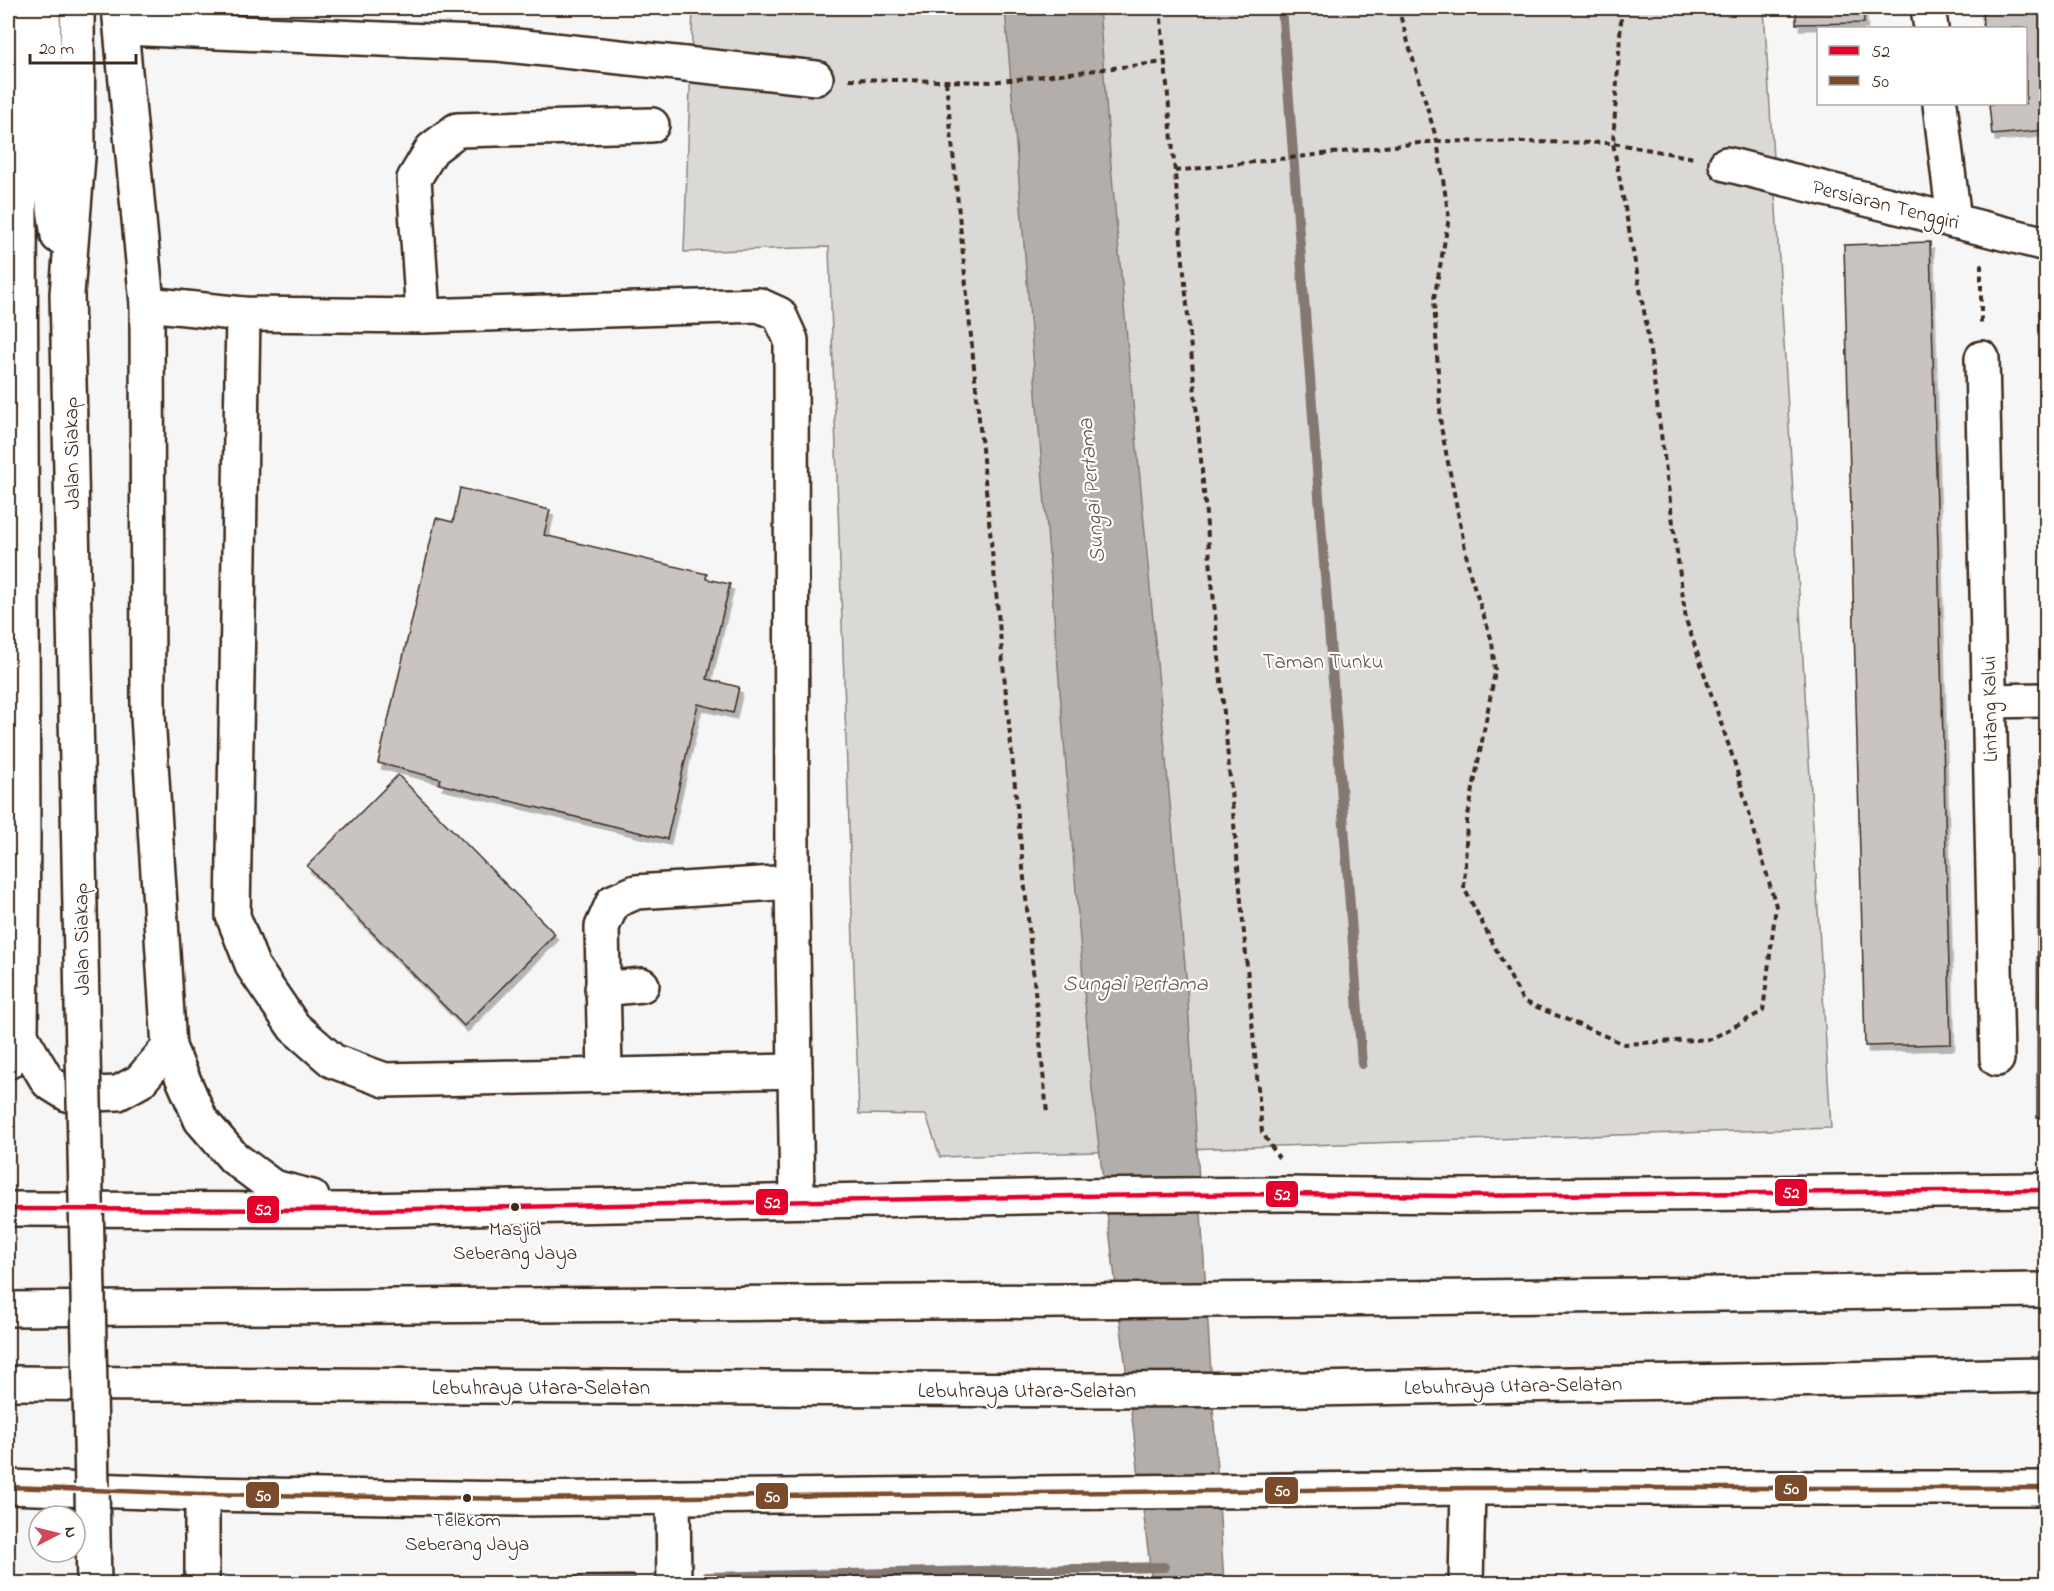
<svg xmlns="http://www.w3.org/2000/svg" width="2054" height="1591" font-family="'Indie Flower',sans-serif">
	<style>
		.green { fill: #dbd9d6; stroke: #8b827a; stroke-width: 1.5 }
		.water { fill: #b4aeaa; stroke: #847972; stroke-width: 1.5 }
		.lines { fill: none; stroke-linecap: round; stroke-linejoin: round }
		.stream { stroke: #847972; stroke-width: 10 }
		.building { fill: #c9c3c1; stroke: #3b2a1e; stroke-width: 1.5; filter: url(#shadow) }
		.minor-casing { stroke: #3b2a1e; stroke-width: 38 }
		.major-casing { stroke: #3b2a1e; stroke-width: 38 }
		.highway-casing { stroke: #3b2a1e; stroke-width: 38 }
		.path { stroke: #3b2a1e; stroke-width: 4; stroke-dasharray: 6 4.5; stroke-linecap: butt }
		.minor { stroke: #fff; stroke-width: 33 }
		.major { stroke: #fff; stroke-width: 33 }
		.highway { stroke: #fff; stroke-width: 33 }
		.minor-bridge-casing { stroke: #3b2a1e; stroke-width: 38; stroke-linecap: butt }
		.minor-bridge { stroke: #fff; stroke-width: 33 }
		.bus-1-casing { stroke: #fff; stroke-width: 9 }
		.bus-2-casing { stroke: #fff; stroke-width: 9 }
		.bus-1 { stroke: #e4002b; stroke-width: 4.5 }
		.bus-2 { stroke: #7a4b2a; stroke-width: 4.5 }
		.bus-dot { fill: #3b2a1e; stroke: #fff; stroke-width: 2 }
		.labels { text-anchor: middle; stroke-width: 4.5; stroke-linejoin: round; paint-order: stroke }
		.bus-label { font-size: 20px; fill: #3b2a1e; stroke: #fff }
		.street-label { font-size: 21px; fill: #3b2a1e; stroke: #fff }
		.park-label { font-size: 21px; fill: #63564c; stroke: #fff }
		.water-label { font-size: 22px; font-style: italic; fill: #65584f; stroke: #fff }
		.line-badge { stroke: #fff; stroke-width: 2 }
		.badge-label { font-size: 16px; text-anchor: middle; font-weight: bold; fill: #fff }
	</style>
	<defs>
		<filter id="shadow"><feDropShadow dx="3.5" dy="6" stdDeviation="0" flood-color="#0004"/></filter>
	</defs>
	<rect width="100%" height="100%" fill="#f7f6f6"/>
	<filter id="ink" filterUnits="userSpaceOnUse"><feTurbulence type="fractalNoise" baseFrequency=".0167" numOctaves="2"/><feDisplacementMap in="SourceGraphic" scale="12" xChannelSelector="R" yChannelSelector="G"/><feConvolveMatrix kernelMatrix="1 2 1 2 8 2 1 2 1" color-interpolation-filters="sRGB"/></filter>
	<g filter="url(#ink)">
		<polygon class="green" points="693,8 1764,8 1831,1128 940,1157 926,1115 859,1114 829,247 684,252"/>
		<polygon class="water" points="1005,8 1099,8 1110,155 1187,987 1224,1583 1152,1583 1092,1089"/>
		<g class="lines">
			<g class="stream">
				<polyline points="1282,8 1362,1064"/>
				<polyline points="706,1577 1164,1567"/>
				<polyline points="38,1583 40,1584"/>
				<polyline points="416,1584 631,1579"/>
				<polyline points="1858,1584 2046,1581"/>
			</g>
		</g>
		<g class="building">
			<polygon points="1796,8 1863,8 1864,23 1796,24"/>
			<polygon points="1982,8 2046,8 2046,130 1992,135 1989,104 2026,104 2026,28 1983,28"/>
			<polygon points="1930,242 1951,1044 1865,1046 1844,245"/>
			<polygon points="460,488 550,510 544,535 707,574 706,579 730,584 707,679 739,687 733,713 698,704 667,839 439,784 441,779 378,763 436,518 453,522"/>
			<polygon points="2038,758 2046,758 2046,1117 2037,1117"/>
			<polygon points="398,775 555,934 464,1026 307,866"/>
		</g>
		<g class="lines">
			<g class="minor-casing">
				<g id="minor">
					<polyline points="43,8 47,160 58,236"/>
					<polyline points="1928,8 1931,28"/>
					<polyline points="122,28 498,44 816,78"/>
					<polyline points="1940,104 1954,221"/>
					<polyline points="1726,164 2046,244"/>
					<polyline points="147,304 243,314 423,316 759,305 779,314 791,340 792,882 797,1200"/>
					<polyline points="243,314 233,916 253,967 294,1027 333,1061 385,1080 795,1071"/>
					<polyline points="423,316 414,179 432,149 457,130 652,125"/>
					<polyline points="1982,358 1997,1059"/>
					<polyline points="70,424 67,294 78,157 77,8"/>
					<polyline points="1989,701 2046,700"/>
					<polyline points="602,989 642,985"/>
					<polyline points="605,1075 602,927 613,902 636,892 792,882"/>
					<polyline points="673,1497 674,1584"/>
					<polyline points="202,1584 202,1494"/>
					<polyline points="1466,1584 1468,1488"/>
				</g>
			</g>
			<g class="major-casing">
				<g id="major">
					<polyline points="119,8 147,304 148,716 169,1047 201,1120 234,1158 273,1187 312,1197"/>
					<polyline points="21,1036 48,1082 69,1095 118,1093 140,1081 169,1047"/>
					<polyline points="8,1062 21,1036 23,834 19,8"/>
					<polyline points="8,1209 363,1210 1072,1196 1284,1194 1455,1196 2046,1190"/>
					<polyline points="8,1487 202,1494 519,1499 1468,1488 2046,1488"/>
				</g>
			</g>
			<g class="highway-casing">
				<g id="highway">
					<polyline points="8,1309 1321,1299 2046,1290"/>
					<polyline points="8,1383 1078,1390 1312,1389 2046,1375"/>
				</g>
			</g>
			<g class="path">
				<polyline points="1160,8 1262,1132 1279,1158"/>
				<polyline points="1619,8 1621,21 1613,143 1694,158"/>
				<polyline points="849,79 992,82 1165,62"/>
				<polyline points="946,81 1047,1113"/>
				<polyline points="1175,171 1437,141 1613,143 1646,322 1686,620 1734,761 1776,906 1763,1011 1711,1039 1624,1044 1523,1001 1464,888 1467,821 1495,672 1492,641 1470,574 1441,427 1434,299 1449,218 1437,141 1398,8"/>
				<polyline points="1981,264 1981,326"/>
			</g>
			<use href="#minor" class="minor"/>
			<use href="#major" class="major"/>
			<use href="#highway" class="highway"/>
			<g class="minor-bridge-casing">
				<polyline id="minor-bridge" points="70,424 94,1584"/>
			</g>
			<use href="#minor-bridge" class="minor-bridge"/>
			<g class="bus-1-casing">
				<polyline id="bus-1" points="8,1209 363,1210 1072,1196 1284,1194 1455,1196 2046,1190"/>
			</g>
			<g class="bus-2-casing">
				<polyline id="bus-2" points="8,1487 202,1494 519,1499 1468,1488 2046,1488"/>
			</g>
			<use href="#bus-1" class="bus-1"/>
			<use href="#bus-2" class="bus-2"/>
		</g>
	</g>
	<g class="bus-dot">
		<circle cx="515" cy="1207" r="5"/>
		<circle cx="467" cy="1498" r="5"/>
	</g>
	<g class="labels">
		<g class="bus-label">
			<text x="515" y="1235">Masjid<tspan x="515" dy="24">Seberang Jaya</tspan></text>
			<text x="467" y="1526">Telekom<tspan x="467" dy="24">Seberang Jaya</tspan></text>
		</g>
		<g class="street-label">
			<text transform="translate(1886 204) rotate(14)" y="7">Persiaran Tenggiri</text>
			<text transform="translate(71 453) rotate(-91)" y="7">Jalan Siakap</text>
			<text transform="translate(1989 709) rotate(-91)" y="7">Lintang Kalui</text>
			<text transform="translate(81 939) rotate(-91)" y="7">Jalan Siakap</text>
			<text transform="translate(1513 1385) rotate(-1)" y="7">Lebuhraya Utara–Selatan</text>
			<text x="541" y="1394">Lebuhraya Utara–Selatan</text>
			<text x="1027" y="1397">Lebuhraya Utara–Selatan</text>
		</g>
		<g class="park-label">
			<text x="1323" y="668">Taman Tunku</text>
		</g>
		<g class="water-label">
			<text transform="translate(1090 491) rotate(-95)" y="8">Sungai Pertama</text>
			<text x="1135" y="990">Sungai Pertama</text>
		</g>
	</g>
	<g class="line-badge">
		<rect x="1774" y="1178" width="34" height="29" rx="6" fill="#e4002b"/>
		<rect x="1265" y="1180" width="34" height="28" rx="6" fill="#e4002b"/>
		<rect x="755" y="1188" width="34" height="28" rx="6" fill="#e4002b"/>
		<rect x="246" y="1195" width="34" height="29" rx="6" fill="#e4002b"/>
		<rect x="1774" y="1474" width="34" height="28" rx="6" fill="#7a4b2a"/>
		<rect x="1264" y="1476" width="35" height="29" rx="6" fill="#7a4b2a"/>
		<rect x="245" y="1481" width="35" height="28" rx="6" fill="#7a4b2a"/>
		<rect x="755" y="1482" width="34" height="28" rx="6" fill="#7a4b2a"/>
	</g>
	<g class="badge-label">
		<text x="1791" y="1198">52</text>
		<text x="1282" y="1200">52</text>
		<text x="772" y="1208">52</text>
		<text x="263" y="1215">52</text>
		<text x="1791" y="1494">50</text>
		<text x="1282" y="1496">50</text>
		<text x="263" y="1501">50</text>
		<text x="772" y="1502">50</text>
	</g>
	<rect width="2054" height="1591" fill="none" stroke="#fff" stroke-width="30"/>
	<rect x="15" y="15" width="2024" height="1561" fill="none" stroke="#3b2a1e" stroke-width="2" filter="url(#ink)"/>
	<rect x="1817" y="27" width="210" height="78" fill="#ffffff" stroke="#b1aaa5" stroke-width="1.5"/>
	<rect x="1829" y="46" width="30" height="9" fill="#e4002b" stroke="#b1aaa5" stroke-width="1.5"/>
	<text x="1871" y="57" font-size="18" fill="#3b2a1e">52</text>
	<rect x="1829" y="76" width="30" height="9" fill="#7a4b2a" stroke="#b1aaa5" stroke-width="1.5"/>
	<text x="1871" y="87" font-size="18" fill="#3b2a1e">50</text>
	<g transform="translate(57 1534) rotate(83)"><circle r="28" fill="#ffffff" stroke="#b1aaa5" stroke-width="1.5"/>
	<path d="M0-4.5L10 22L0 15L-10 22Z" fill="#d1495b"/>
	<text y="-9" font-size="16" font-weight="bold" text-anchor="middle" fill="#3b2a1e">N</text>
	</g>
	<path d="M30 54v9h106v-9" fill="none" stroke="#3b2a1e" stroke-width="3"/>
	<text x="39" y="54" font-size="18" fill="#3b2a1e" stroke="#ffffff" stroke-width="4.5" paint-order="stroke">20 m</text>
</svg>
